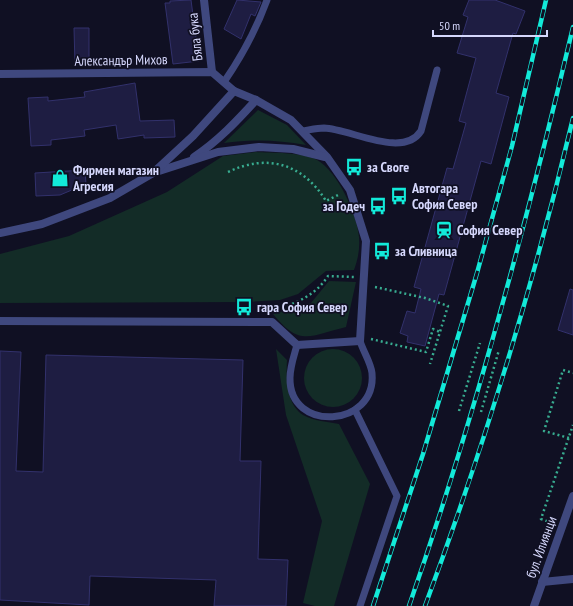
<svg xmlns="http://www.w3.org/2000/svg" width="573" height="606" font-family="'PT Sans Narrow',sans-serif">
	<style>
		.green { fill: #132c27 }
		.building { fill: #1e1d42; stroke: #32316c }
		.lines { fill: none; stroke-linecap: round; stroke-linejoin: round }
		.path { stroke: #38ac90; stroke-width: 2.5; stroke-dasharray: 2 3; stroke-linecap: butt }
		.service { stroke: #3f487e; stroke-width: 7 }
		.minor { stroke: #3f487e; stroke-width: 8 }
		.tertiary { stroke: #3f487e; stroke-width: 8 }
		.rail-casing { stroke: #12ead9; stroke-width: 4.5 }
		.rail { stroke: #101023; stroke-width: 3; stroke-dasharray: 9; stroke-linecap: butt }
		.labels { text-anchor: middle; stroke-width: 3.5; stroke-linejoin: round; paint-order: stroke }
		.street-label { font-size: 14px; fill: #d5d7fc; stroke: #101023 }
		.poi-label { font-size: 14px; font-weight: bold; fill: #d5d7fc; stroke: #101023; text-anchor: start }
	</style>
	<rect width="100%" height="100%" fill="#101023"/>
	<g class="green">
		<path d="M258,110l29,15 19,20c-29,-5 -52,-6 -82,-2z"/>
		<path d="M256,152c15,1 47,0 61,8 21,12 40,54 42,77 1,12 -1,22 -5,33l-28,1 -28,23 -18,6 -34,2 -246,1v-49l69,-18 98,-44 56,-36z"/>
		<path d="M329,281l27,1 -10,45c-37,9 -46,20 -73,-13l38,-11z"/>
		<path d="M276,349l11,11c-1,18 -1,44 16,55 11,6 25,7 36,9l31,60 -36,122h-19l-12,-3 19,-82 -36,-106z"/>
		<circle cx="333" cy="378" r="29"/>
	</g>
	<g class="building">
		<polygon points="191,0 199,61 173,64 165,3 170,3 170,1"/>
		<polygon points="237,0 261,2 255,16 251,14 241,39 224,29"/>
		<polygon points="469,0 495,0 525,11 516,34 513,33 496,93 509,97 491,164 481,161 444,295 439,294 425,346 407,342 408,336 400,333 407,311 415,313 421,289 414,287 447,168 453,169 466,123 459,121 476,58 457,53 468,17 463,15"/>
		<polygon points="74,28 89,28 89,64 75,65"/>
		<polygon points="135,83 140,121 174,120 175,137 144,138 144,135 118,139 116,125 84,130 85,136 51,140 51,145 31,146 28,98 48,97 48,101 85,97 84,92"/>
		<polygon points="85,170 86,184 60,195 36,196 35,173"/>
		<polygon points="570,289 573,290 573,335 558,330"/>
		<polygon points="0,351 21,352 16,471 43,472 46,355 243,360 240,461 261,461 258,559 288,560 286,606 214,606 216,580 90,576 89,605 0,600"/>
	</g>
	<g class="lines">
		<g class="path">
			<path d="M228,172c40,-19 75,-8 98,29l14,-7"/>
			<polyline points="375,287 425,298 448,306 430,364"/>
			<path d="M273,310c22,-6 42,-14 55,-34l26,1"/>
			<polyline points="371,339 426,352 433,329 440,332"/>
			<polyline points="459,411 480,343"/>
			<polyline points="481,412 499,350"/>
			<polyline points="569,438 544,431 563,370 573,373"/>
			<polyline points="552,523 541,519 573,425"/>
		</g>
		<g class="service">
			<path d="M224,82c18,-26 32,-52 43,-82"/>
			<path d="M302,131c7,-1 15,-3 22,-3 27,1 79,31 97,3l16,-61"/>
			<path d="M297,345c-3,11 -7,22 -7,33 -1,55 87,50 82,-5 -1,-10 -9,-22 -12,-32"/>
			<polyline points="355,410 397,496 360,606"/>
		</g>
		<g class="minor">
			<polyline points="204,0 212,72"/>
			<polyline points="0,74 212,72 234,91 256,100 291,120 327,157 350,190 366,241 360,341 297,345 272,322 0,321"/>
			<path d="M194,157c24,-16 43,-36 62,-57"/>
			<polyline points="156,172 218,152 259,147 293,149 325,157"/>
			<polyline points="0,233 42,224 110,198 153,173 193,136 234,91"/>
		</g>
		<g class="tertiary">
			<polyline points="542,582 573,579"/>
			<polyline points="534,606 573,496"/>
		</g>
		<g class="rail-casing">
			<g id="rail">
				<polyline points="373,606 423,454 477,273 512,146 546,0"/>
				<path d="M409,606c66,-189 118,-384 164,-579"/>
				<path d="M425,606c59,-159 109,-323 148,-488"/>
			</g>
		</g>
		<use href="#rail" class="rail"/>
	</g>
	<defs>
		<g id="bus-bare" transform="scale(1.38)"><path d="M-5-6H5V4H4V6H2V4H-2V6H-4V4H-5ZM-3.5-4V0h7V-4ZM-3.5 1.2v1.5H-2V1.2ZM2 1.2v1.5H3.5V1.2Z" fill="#12ead9" stroke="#101023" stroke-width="2.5" paint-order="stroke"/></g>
		<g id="shop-bare" transform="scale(1.38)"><path d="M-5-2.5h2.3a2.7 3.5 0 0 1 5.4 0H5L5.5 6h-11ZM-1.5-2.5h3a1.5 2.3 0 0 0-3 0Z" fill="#12ead9" stroke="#101023" stroke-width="2.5" paint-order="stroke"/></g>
		<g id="station-bare" transform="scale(1.38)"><path d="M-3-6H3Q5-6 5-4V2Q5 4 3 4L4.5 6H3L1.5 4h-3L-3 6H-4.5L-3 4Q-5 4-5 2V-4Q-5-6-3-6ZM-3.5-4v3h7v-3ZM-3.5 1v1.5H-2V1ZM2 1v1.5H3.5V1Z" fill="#12ead9" stroke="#101023" stroke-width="2.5" paint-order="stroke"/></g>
	</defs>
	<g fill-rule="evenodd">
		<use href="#bus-bare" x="354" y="167"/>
		<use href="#shop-bare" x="60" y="178"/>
		<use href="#bus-bare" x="399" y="196"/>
		<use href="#bus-bare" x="378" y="206"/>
		<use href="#station-bare" x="444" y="230"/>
		<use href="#bus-bare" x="382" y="251"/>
		<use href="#bus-bare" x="244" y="307"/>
	</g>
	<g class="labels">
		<g class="street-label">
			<text transform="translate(195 37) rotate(-96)" y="5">Бяла бука</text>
			<text transform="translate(121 60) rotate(-1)" y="5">Александър Михов</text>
			<text transform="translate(541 547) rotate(-70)" y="5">бул. Илиянци</text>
		</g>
		<g class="poi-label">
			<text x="367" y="172">за Своге</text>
			<text x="73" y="175">Фирмен магазин<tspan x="73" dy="16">Агресия</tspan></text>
			<text x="412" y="193">Автогара<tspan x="412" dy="16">София Север</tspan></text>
			<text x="365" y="211" text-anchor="end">за Годеч</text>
			<text x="457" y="235">София Север</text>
			<text x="395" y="256">за Сливница</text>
			<text x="257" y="312">гара София Север</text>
		</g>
	</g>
	<path d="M433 30v6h114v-6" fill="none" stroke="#d5d7fc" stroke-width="2"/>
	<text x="439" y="30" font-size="12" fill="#d5d7fc" stroke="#101023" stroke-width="3" paint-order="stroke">50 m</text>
</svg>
